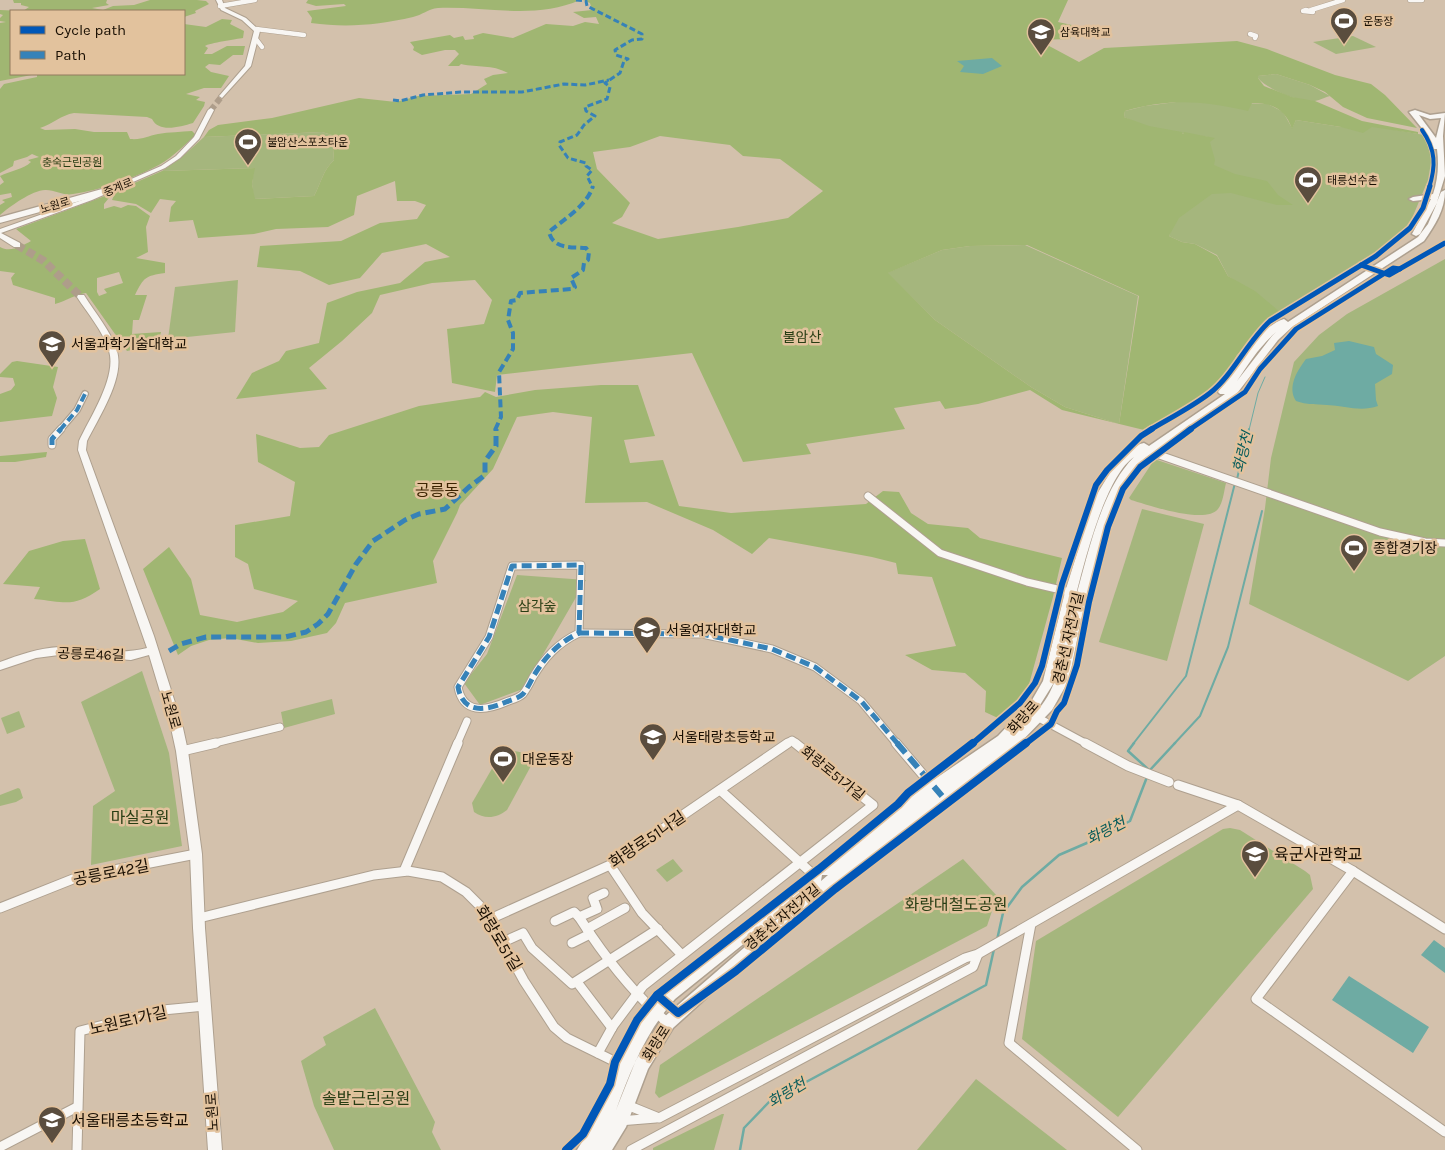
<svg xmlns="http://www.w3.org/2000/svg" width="1445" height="1150" font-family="Karla,'Noto Sans KR',sans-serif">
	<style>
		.green { fill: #a5b67d }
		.forest { fill: #a0b672; fill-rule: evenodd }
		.water { fill: #6eaba3 }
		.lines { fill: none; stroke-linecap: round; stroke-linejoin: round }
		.stream-far2 { stroke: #6eaba3; stroke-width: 1 }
		.stream-far1 { stroke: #6eaba3; stroke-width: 2 }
		.stream { stroke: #6eaba3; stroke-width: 2.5 }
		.secondary-tunnel-far1 { stroke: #ae9d8a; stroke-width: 6; stroke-dasharray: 6 3; stroke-linecap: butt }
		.secondary-tunnel { stroke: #ae9d8a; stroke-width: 8; stroke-dasharray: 8 4; stroke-linecap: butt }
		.street-far3-casing { stroke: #aea08f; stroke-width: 5.5 }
		.street-far2-casing { stroke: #aea08f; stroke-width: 8 }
		.street-far1-casing { stroke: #aea08f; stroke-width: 9 }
		.street-casing { stroke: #aea08f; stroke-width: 11 }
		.secondary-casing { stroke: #aea08f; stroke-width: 2 }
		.primary-casing { stroke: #aea08f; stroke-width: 3 }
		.street-far3 { stroke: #f8f6f3; stroke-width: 4.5 }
		.street-far2 { stroke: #f8f6f3; stroke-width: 5.5 }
		.street-far1 { stroke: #f8f6f3; stroke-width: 7 }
		.street { stroke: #f8f6f3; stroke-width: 9 }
		.secondary { fill: #f8f6f3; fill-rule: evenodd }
		.primary { fill: #f8f6f3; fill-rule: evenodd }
		.quiet-far3 { stroke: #3682b8; stroke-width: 3; stroke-dasharray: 6 3; stroke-linecap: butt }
		.quiet-far2 { stroke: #3682b8; stroke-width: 4; stroke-dasharray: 8 4; stroke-linecap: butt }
		.quiet-far1 { stroke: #3682b8; stroke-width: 5; stroke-dasharray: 10 5; stroke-linecap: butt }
		.quiet { stroke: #3682b8; stroke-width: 6; stroke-dasharray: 13 6; stroke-linecap: butt }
		.cycleway-far3-casing { stroke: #e2c29d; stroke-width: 5.5 }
		.cycleway-far2-casing { stroke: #e2c29d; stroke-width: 8 }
		.cycleway-far1-casing { stroke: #e2c29d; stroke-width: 9 }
		.cycleway-casing { stroke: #e2c29d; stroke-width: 11 }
		.cycleway-far3 { stroke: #0057b8; stroke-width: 4 }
		.cycleway-far2 { stroke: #0057b8; stroke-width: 5 }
		.cycleway-far1 { stroke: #0057b8; stroke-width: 6 }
		.cycleway { stroke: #0057b8; stroke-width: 8 }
		.labels { text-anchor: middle; stroke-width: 5; stroke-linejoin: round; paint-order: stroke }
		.far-poi-label { font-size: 11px; fill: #190f03; stroke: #e2c29d; text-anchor: start }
		.far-park-label { font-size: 11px; fill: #283e14; stroke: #e2c29d }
		.far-street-label { font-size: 11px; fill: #190f03; stroke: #e2c29d }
		.park-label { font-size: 14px; fill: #283e14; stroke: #e2c29d }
		.poi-label { font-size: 14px; fill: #190f03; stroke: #e2c29d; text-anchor: start }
		.street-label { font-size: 14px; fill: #190f03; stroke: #e2c29d }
		.water-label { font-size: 15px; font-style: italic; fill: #085c5a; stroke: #e2c29d }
		.quarter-label { font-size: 16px; fill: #3b2300; stroke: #e2c29d }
		.near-park-label { font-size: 16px; fill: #283e14; stroke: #e2c29d }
		.near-street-label { font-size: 16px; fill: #190f03; stroke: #e2c29d }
		.near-poi-label { font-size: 16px; fill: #190f03; stroke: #e2c29d; text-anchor: start }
	</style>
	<rect width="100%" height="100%" fill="#d3c1ac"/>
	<g class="green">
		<polygon points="1353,36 1376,47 1336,54 1313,42"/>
		<path d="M1276,74l34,11 20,11c-4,1 -10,4 -15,5 -16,1 -47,-11 -57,-23v-2z"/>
		<polygon points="1184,101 1268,104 1283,112 1292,128 1296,120 1341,127 1372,126 1424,135 1432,157 1428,180 1408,228 1386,247 1294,305 1280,312 1228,276 1217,255 1195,244 1182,242 1169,236 1208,137 1148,128 1124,117 1125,111 1145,106"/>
		<path d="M322,132l10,3 2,25c-11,10 -13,23 -20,36l-60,3 -2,-15 2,-16 -92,3 20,-14 22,-20z"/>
		<polygon points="1025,245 1138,296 1119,424 1065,407 1031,387 935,320 887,273 942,250 970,246"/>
		<polygon points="1445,259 1445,656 1408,681 1249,604 1265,508 1271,458 1294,362 1319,335 1347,314"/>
		<polygon points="238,280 235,332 168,339 175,287"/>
		<path d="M1154,460h3l69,23c-2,8 -3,20 -8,26 -12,16 -70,-4 -87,-9l-2,-2z"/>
		<polygon points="1142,509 1204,524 1167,661 1099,642"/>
		<polygon points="517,575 586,580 523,689 480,705 464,683 487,654"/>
		<polygon points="142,671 169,753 182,846 91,865 93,806 115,791 81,702"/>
		<polygon points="332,699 335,714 284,728 281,712"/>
		<polygon points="19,711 25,727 7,734 1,718"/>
		<path d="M509,751c10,0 15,1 23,8v5l-25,46c-10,8 -22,10 -33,2l-2,-9 25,-43z"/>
		<polygon points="18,788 20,789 23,798 16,802 0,806 0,795"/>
		<polygon points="1230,828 1240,830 1305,871 1310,875 1313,889 1118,1117 1022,1039 1036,941 1223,829"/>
		<polygon points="673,859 683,871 667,882 656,870"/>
		<polygon points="963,859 997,896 987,926 659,1098 655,1093 660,1065"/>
		<polygon points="375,1008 435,1122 432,1132 441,1150 334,1150 314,1106 301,1061 326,1045 323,1037"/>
		<polygon points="976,1079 1067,1150 917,1150"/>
		<polygon points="722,1114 724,1114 714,1150 653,1150 653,1148"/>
	</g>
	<g class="forest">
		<path d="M13,0h94l-1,3 3,2 -17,3 11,2 10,-4 21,-1 16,-5h47l9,1 3,3 -14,7 1,2 -12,4v-6h-173v63h173v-50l22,3 16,-8 10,1 -2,4 14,7 -1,7c-6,1 -34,5 -38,8l3,2 -4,6h8l15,-8h18l-2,9h-10l-13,10 -11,-1 -4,3 6,5 18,4 -8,12h-17l-18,6 14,3 -4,3 9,2 -1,4 -11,17c-14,4 -34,10 -41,-4l-5,-2 -73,-4c-13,2 -21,11 -34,15l5,2 30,-1 19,3h33l3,7c13,1 17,-3 28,-5 11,-2 23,-2 34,-3l4,4c-13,11 -27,26 -43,33 -24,12 -53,22 -80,26 -10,2 -17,-4 -27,-4 -12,-1 -37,17 -46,25v-10l5,-3 -3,-2 10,-3 -1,-4 -11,2v-10l4,-3 -4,-6c10,-5 24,-7 31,-14l-3,-2 11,-3 -7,-3 -5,3 -13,4 -1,5 -13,7v-84l4,-5 33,-7v-3l-37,7v-58l6,-1 -6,-1v-3l3,-3 -3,-1v-4l23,1 6,-4 -8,-2v-2h-7z"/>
		<path d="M308,0h272c-45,20 -95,6 -142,8 -10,1 -16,7 -25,9 -35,8 -66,11 -102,6l1,-5 -5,-7 39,-5 -2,-2 -28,2 -10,-3z"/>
		<path d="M583,0h485l-10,22 32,7 -18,5 -2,5 -32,1 41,22 25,-14 133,-7 30,8 68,26 36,9 14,11 32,33 -50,-10 -24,-11 -18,-15 -15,-7 -34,-11 -18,2v2l6,8 28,11 23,4 47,20 56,11v2l-46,-7 -9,6 -22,-6 -45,-7 -4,9c-7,-20 -19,-26 -40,-26l-4,8c-47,-10 -76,-13 -123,0l-1,6 25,9 33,6 1,2 1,-2 31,6 -5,4 5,18 -1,5 21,9 32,7 11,14 15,10h-16l-46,-12 -19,1 -33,24 -10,18 13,6 13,2 22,12 11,20 27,15 25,21 -43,43 -14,24 -14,13 -65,38 -82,-20 -32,-20 -52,14 -33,5 -5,-8 -46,7 11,21 -99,15 5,10 -68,8 -51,-109 -195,22 -2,17 -43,-9 -5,-54 37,-5 8,-24 -17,-20 -43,3 -52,12 -8,18 -30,28 -33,27 18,21 -91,10 16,-26 27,-12 7,-10 33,-8 8,-40 30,-11 43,-9 25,-21 25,-5 -24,-13 -44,9 -22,25 -31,7 -29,-14 -43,-4 3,-21 81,-5 39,-18 37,-4 9,-14 -11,-4h-18l-2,-20 -38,15 -3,19 -26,12 -52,2 -22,5 -56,4 -5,-18 -24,2 2,-15 5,-6 -16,-2 -9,14 -15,-9 -24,-4 4,-9 46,-20 93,-3 -3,16 3,15 59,-3c7,-13 9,-26 20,-36l-2,-25 -10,-3 -118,5 5,-7 9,-5 54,-7 87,-20 37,4 22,-6 53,-2 16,-10 -3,-5 9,-4 15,-2c-17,-9 -29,-5 -47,-9l-2,2h-11l11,-12 -4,-4h-10l-23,5 -9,-5 1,-3 -4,-5 40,-7 4,3 9,-2 2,4 9,-1 -1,-3 10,-3 30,5 33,-14 27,2 12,-4 14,2 -3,-7 -12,1 -11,-6 19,-2 -2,-7zM660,136l70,9 13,11 37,3 43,32 -35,27 -50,9 -80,12 -46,-16 10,-6 8,-14 -33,-34 -4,-17 37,-5zM1027,245l112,51 -20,128 -54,-17 -34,-20 -96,-67 -47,-47 54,-23 28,-4z"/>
		<path d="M113,193l-9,11v5l10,-3 7,2 7,-3 8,1 14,10 -4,11 2,25 -12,6 29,5v10c-20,3 -21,4 -30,22h12l-8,25h-6l-1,14 29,-2 -3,12 -31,7 -41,-58c-10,1 -20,8 -31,11v-6l-42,-13 -2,-7 4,-5 -15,-2v-24c10,6 22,-1 31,-6l-15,-12zM119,272l4,11 -19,6 3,4 -8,3 -2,-4v-14z"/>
		<polygon points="17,361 58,367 53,387 57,398 52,416 0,422 0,394 11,390 15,385 13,378 0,377 0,374 12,362"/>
		<polygon points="601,385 638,385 655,436 624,440 630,463 663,460 679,506 731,513 866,504 883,491 899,492 911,513 928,524 968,528 980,538 1062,558 1053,597 1028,688 1000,719 985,712 986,691 965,673 932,670 905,655 956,646 932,577 898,574 896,563 872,557 769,538 752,554 713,530 647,502 585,503 592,417 553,412 517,417 493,469 460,505 457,513 433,561 437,583 345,603 336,623 327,633 291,641 258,643 230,638 209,640 191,646 178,655 143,569 169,547 191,579 200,615 237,622 283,612 298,601 254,589 248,564 235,557 235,525 290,516 295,482 258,462 256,434 300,448 319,447 329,435 419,406 480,397 485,392 496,397 535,390"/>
		<polygon points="47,452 46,457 15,462 0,462 0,456"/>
		<path d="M85,539l15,50c-27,19 -34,13 -66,10l6,-12 -37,-3 26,-33 34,-10z"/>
	</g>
	<g class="water">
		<polygon points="992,58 1002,66 983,74 960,72 964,66 957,61"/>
		<path d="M1349,341l25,6 2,7 17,11 -1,9 -17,10 1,16 2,6c-17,6 -33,0 -51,-1 -11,-1 -20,0 -31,-4 -9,-14 1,-30 10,-42l16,-3 13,-6 -1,-7z"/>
		<polygon points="1434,940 1445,948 1445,973 1421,955"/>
		<polygon points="1349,976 1429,1027 1413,1053 1332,1000"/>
	</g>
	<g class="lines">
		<polyline class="stream-far2" points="1249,430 1258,393 1265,377"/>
		<g class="stream-far1">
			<polyline points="1237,479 1249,429"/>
			<polyline points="1133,744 1186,676 1235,483"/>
			<polyline points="1174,744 1200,716 1228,647 1262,511"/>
		</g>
		<g class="stream">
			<polyline points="1134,743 1128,751 1149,770"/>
			<polyline points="1150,770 1175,743"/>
			<polyline points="997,940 1003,913 1022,887 1059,855 1096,839 1130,821 1147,777"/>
			<polyline points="740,1150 744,1128 769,1102 986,985 994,949"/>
		</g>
		<polyline class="secondary-tunnel-far1" points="211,110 222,96"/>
		<polyline class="secondary-tunnel" points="17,245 44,261 81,297"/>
		<g class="street-far3-casing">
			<g id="street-far3">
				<polyline points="1410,0 1422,0"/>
				<polyline points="220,6 255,0"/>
				<polygon points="1306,10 1313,12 1303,11"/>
				<polyline points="1311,10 1343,0"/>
				<polyline points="256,29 304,35"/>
				<polyline points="1250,34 1256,36 1255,38"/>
				<polyline points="256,39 262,47"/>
			</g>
		</g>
		<g class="street-far2-casing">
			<g id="street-far2">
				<polyline points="0,220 109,190"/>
				<polyline points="60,430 77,410 85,394"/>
			</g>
		</g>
		<g class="street-far1-casing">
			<g id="street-far1">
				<polyline points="52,445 52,439 61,429"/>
				<polyline points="1145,450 1380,532 1425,542 1445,543"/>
				<polyline points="868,496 940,553 1027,582 1074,593"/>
				<path d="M581,565l-2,68c-21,10 -34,24 -46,44 -3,6 -6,12 -10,17 -4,4 -12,6 -17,8 -21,9 -43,12 -48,-15l31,-50 23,-71z"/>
				<polyline points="579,633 702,634 772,649 815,667 861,701 897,744"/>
				<polyline points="1035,716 1087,744"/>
				<polyline points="211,744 280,727"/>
				<polyline points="457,744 467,721"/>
				<polyline points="786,744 792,740 797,744"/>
			</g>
		</g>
		<g class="street-casing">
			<g id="street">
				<polyline points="896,743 935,789"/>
				<polyline points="1085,743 1128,766 1169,782"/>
				<polyline points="182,751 216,743"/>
				<polyline points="1178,785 1238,805"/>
				<polyline points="720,790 816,877"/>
				<polyline points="610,865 642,913 681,954"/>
				<polyline points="404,871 458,743"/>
				<polyline points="1353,871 1256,999 1445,1132"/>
				<path d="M604,893l-11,5 4,11 -18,8c25,39 53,76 89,106"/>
				<polyline points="0,908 78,877 196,854"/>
				<polyline points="199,918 374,875 408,871 442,877 466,892 486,912 524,981 554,1027 567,1038 624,1066"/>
				<polyline points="490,919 610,865 788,743"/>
				<polyline points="555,921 574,912 579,917"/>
				<polyline points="1031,924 1009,1043 1137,1150"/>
				<polyline points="587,929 625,908"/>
				<polyline points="503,942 523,933 532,948 572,984 658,929"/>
				<polyline points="572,943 590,934"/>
				<polyline points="577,982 612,1028"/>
				<polyline points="598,1053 613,1026 643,986 873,805 795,743"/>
				<polyline points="627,1105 659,1118 965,958 978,954 1238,805 1353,871 1445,929"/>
				<polyline points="619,1121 656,1118"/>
				<polyline points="0,1147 77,1107"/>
				<polyline points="77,1150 80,1031 163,1010 205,1006"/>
				<polyline points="631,1150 973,967 978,954"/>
			</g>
		</g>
		<g class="secondary-casing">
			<g id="secondary">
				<polygon points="216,0 222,0 225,8 246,18 260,31 251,66 222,98 219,96 220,95 245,66 254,31 242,20 221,10"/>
				<polygon points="211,108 214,110 199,139 180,158 165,168 92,200 1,233 20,243 20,247 14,247 0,238 0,229 88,198 161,166 176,156 194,137 208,110"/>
				<path d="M78,295h6c11,18 27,36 33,56 8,27 -18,66 -30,90l-1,9 68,186 29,92 5,23 14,103 3,74 17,222h-14l-15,-222 -3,-74 -14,-103 -5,-23 -22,-73 -18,5 -72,-5 -23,3 -36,12v-8c19,-7 39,-14 59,-15 31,0 58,9 88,1l-69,-198 1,-9c11,-24 38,-64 30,-90 -6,-20 -21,-37 -32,-54z"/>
			</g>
		</g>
		<g class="primary-casing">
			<path id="primary" d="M1415,110l15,5 15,-2 -2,23 2,40 -8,26 4,-10 4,-2c0,20 -10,35 -21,51l-132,86 -14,13 -43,56 -90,62 -9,9 -20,31 -35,122 -12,60 -17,30 -41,42 -173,131 -111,96 -54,49 -25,41 -22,58 -14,23h-35l18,-29 19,-50 20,-40 14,-22 17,-20 146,-116 8,-1 -1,-2 2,-4 46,-33 63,-50 69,-47 34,-36 11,-19 22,-89 29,-93 25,-41 21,-14 4,-1 5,3 76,-52h-5l-2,-2c18,-22 38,-64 66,-73l4,3 130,-85 10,-13 9,-21 -17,31 -4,2 -4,-2 19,-35 -18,2 -4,-2 4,-2 20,-3c5,-15 6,-29 4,-45h-3l-6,-13 -19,-24zM1419,115l11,4 11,-1 -5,20zM1276,332l-4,4 -35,45c12,-18 22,-34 39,-49zM1134,457c-35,35 -47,103 -61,150 9,-36 31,-130 61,-150zM1065,640c-6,28 -9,51 -30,73l20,-32zM822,875h6l-7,6zM813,888l-150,130 -27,42 -20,50c15,-41 30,-78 59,-111z"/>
		</g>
		<use href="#street-far3" class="street-far3"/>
		<use href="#street-far2" class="street-far2"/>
		<use href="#street-far1" class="street-far1"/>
		<use href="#street" class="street"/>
		<use href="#secondary" class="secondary"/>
		<use href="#primary" class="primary"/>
		<g class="quiet-far3">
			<polyline points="576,0 586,1 587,6 642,34 642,39 632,40 615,50 616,55 628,59 624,61 620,73 605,83 610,87 607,99 585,107 586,111 595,116 584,125 577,135 560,142 559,145 568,158 586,163 586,166 592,170 587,176 593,188"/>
			<polyline points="393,100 400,101 423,95 461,92 522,92 564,84 585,85 609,80"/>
		</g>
		<g class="quiet-far2">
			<polyline points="60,430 77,410 85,394"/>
			<path d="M495,430l6,-13 -2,-45 14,-23v-16l-5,-13 3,-19 6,-1 3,-7 51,-4 4,-2 -4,-9 12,-8 1,-7 4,-3 1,-8 -3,-4c-15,-1 -33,1 -37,-16 15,-13 38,-26 44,-46"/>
		</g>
		<g class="quiet-far1">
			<polyline points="52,445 52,439 61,429"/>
			<path d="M581,565l-2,68c-21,10 -34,24 -46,44 -3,6 -6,12 -10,17 -4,4 -12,6 -17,8 -21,9 -43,12 -48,-15l31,-50 23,-71z"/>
			<polyline points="579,633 702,634 772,649 815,667 861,701 898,744"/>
			<polyline points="169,651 181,644 206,637 285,637 306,632 318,624 328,614 356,564 373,541 405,520 419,514 445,509 469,487 485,475 485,461 496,446 496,429"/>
		</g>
		<polyline class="quiet" points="897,743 942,796"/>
		<g class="cycleway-far3-casing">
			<path id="cycleway-far3" d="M1422,130c14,20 14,36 7,58"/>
		</g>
		<g class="cycleway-far2-casing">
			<g id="cycleway-far2">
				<polyline points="1361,265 1389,275 1445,243"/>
				<path d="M1150,430c20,-12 42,-23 60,-37 23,-18 37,-51 60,-72l106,-65 34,-28 13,-20 7,-22"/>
				<polyline points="1189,430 1245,392 1260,369 1296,329 1393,268 1400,269"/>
			</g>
		</g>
		<g class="cycleway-far1-casing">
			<g id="cycleway-far1">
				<polyline points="972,744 1020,703 1035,683 1042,666 1062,584 1096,485 1107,470 1141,436 1152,429"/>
				<polyline points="1025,744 1051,724 1057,711 1064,703 1077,665 1089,602 1108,527 1123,489 1140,467 1191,429"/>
			</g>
		</g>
		<g class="cycleway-casing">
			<g id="cycleway">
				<polyline points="657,995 678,1013 736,971 835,889 1026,743"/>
				<polyline points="566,1150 583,1134 610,1084 615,1062 637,1020 657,995 819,869 898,804 908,793 973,743"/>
			</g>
		</g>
		<use href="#cycleway-far3" class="cycleway-far3"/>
		<use href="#cycleway-far2" class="cycleway-far2"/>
		<use href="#cycleway-far1" class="cycleway-far1"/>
		<use href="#cycleway" class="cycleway"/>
	</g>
	<defs>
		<g id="stadium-pin" transform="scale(1.4375)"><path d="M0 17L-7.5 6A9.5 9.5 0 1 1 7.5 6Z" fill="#5a4d3e" stroke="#e2c29d"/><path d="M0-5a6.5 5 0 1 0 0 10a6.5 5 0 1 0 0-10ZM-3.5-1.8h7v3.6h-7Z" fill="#fff"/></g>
		<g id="university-pin" transform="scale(1.4375)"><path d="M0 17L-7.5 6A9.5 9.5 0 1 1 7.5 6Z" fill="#5a4d3e" stroke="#e2c29d"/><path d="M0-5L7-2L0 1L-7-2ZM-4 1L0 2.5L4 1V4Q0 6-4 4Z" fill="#fff"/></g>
		<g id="school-pin" transform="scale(1.4375)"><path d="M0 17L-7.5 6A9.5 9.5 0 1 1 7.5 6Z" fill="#5a4d3e" stroke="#e2c29d"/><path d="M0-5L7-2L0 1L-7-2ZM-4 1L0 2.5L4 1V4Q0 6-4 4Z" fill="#fff"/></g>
	</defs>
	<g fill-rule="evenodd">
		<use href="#stadium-pin" x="1344" y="21"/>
		<use href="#university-pin" x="1041" y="32"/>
		<use href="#stadium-pin" x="248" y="142"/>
		<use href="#stadium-pin" x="1308" y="180"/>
		<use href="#university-pin" x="52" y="344"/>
		<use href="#stadium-pin" x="1354" y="548"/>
		<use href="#university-pin" x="647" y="630"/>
		<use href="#school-pin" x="653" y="737"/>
		<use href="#stadium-pin" x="503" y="759"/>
		<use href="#university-pin" x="1255" y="854"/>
		<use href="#school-pin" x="52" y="1120"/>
	</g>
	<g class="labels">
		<g class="far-poi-label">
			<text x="1363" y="25">운동장</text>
			<text x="1060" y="36">삼육대학교</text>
			<text x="267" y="146">불암산스포츠타운</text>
			<text x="1327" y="184">태릉선수촌</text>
		</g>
		<g class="far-park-label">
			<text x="72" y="166">충숙근린공원</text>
		</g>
		<g class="far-street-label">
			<text transform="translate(118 187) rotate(-22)" y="4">중계로</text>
			<text transform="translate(55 205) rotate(-17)" y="4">노원로</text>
		</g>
		<g class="park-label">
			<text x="802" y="342">불암산</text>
			<text x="537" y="611">삼각숲</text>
		</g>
		<g class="poi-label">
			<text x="71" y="349">서울과학기술대학교</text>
			<text x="1373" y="553">종합경기장</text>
			<text x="666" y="635">서울여자대학교</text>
			<text x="672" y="742">서울태랑초등학교</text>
			<text x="522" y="764">대운동장</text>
		</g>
		<g class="street-label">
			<text transform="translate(1068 638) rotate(-77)" y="5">경춘선 자전거길</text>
			<text transform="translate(91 654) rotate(2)" y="5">공릉로46길</text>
			<text transform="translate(171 710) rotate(74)" y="5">노원로</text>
			<text transform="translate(1023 717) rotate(-49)" y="5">화랑로</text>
			<text transform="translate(833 773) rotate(39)" y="5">화랑로51가길</text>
			<text transform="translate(782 917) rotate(-40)" y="5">경춘선 자전거길</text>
			<text transform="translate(656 1043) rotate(-58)" y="5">화랑로</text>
			<text transform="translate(212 1112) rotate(-94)" y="5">노원로</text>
		</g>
		<g class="water-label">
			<text transform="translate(1243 452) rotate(-76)" y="5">화랑천</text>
			<text transform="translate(1106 831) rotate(-27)" y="5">화랑천</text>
			<text transform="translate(787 1093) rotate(-31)" y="5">화랑천</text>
		</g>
		<g class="quarter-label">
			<text x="437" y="496">공릉동</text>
		</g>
		<g class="near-park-label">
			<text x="140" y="823">마실공원</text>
			<text x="956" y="910">화랑대철도공원</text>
			<text x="366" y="1104">솔밭근린공원</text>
		</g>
		<g class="near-street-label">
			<text transform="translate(647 839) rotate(-34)" y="6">화랑로51나길</text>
			<text transform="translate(111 872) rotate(-11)" y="6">공릉로42길</text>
			<text transform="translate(499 938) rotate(59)" y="6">화랑로51길</text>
			<text transform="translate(128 1020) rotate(-13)" y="6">노원로1가길</text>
		</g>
		<g class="near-poi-label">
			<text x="1274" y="860">육군사관학교</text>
			<text x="71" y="1126">서울태릉초등학교</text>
		</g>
	</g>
	<rect x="10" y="10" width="175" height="65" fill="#e2c29d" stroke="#927a5f"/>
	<rect x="20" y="26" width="25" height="8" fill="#0057b8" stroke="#927a5f"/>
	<text x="55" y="35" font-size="15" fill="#190f03">Cycle path</text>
	<rect x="20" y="51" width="25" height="8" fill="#3682b8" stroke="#927a5f"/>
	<text x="55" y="60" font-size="15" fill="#190f03">Path</text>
</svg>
